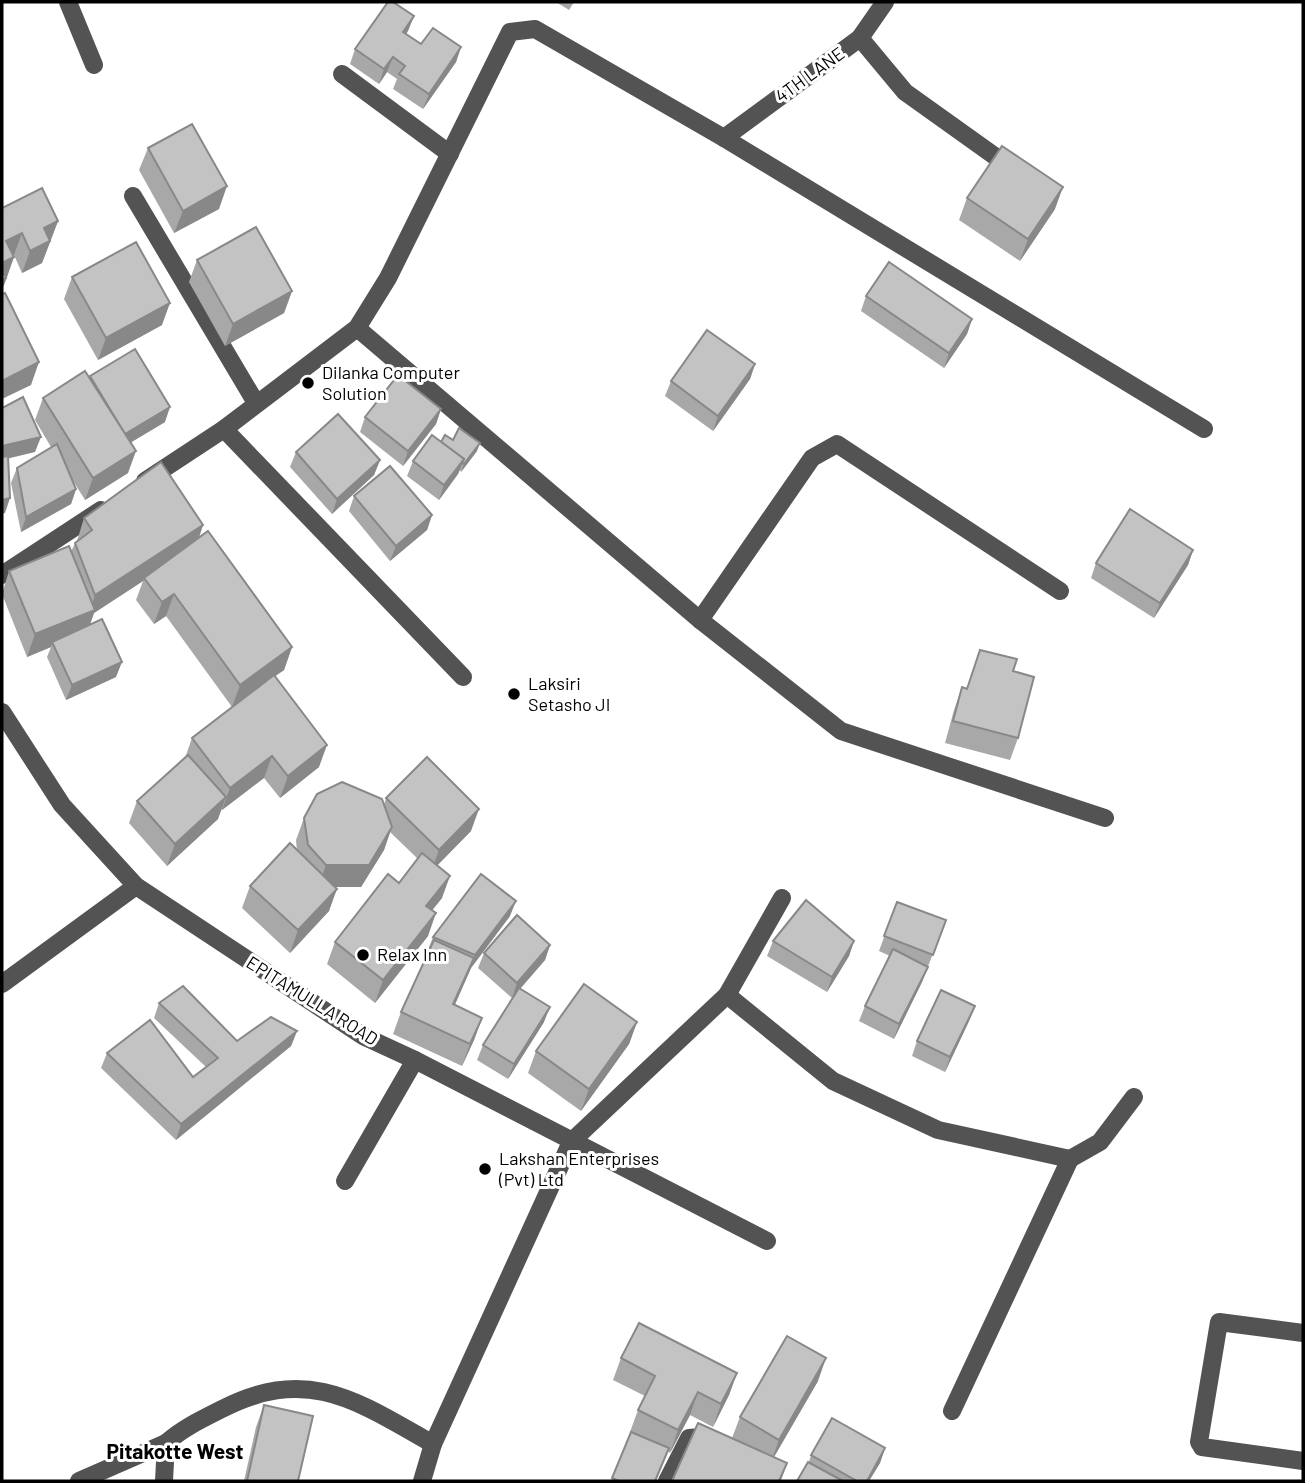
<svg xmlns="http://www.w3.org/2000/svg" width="1305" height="1483" font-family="Barlow,sans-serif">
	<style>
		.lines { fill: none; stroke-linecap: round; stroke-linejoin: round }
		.minor { stroke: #535353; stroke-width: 18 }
		.wall { fill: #a8a8a8 }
		.shaded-wall { fill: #888 }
		.building { fill: #c3c3c3; stroke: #888; stroke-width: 2 }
		.poi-dot { fill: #000; stroke: #fff; stroke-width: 2.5 }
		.labels { text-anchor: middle; stroke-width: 6; stroke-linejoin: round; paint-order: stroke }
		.street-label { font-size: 18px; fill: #000; stroke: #fff }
		.poi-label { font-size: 18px; fill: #000; stroke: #fff; text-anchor: start }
		.quarter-label { font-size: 21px; font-weight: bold; fill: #000; stroke: #fff }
	</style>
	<rect width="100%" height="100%" fill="#fff"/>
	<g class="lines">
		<g class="minor">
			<polyline points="68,2 94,65"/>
			<polyline points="860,38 905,92 1010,167"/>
			<polyline points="342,74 450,154"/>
			<polyline points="724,138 860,38 885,2"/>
			<polyline points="133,196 256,403"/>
			<polyline points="357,328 700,620 841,731 1105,818"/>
			<polyline points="224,429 463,677"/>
			<polyline points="145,481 224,429 357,328 388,278 510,32 535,29 724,138 1204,429"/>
			<polyline points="2,575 101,510"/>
			<polyline points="700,620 812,458 837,444 1060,591"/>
			<polyline points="2,712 62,805 136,886 363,1036 415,1060 767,1241"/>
			<polyline points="2,984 136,886"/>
			<polyline points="727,995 833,1081 938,1130 1070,1159 1100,1142 1134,1097"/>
			<polyline points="345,1181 415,1060"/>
			<polyline points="1303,1333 1219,1322 1199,1442 1202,1447 1303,1461"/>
			<polyline points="952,1411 1070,1159"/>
			<polyline points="79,1481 166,1443"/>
			<path d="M164,1481l2,-38c17,-15 36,-24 56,-34 86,-44 135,-8 211,35"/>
			<polyline points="422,1481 433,1444 571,1142 727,995 782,898"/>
			<polyline points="667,1481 689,1438 701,1437 712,1443"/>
		</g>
	</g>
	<g class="wall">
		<polygon points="556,2 574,2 569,10"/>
		<polygon points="414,16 406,34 421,44 461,47 456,62 423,109 393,89 397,79 387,72 379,84 350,64 355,49"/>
		<polygon points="148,148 219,209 174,233 139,170"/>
		<polygon points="967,198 1055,209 1020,261 959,220"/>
		<polygon points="2,208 58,221 42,263 22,273 14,255 14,257 5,280"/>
		<polygon points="197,260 292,291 284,313 225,346 189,282"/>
		<polygon points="72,277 162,325 98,360 64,299"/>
		<polygon points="866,296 972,319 967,334 944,368 861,311"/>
		<polygon points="755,364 750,379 713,431 665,396 671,381"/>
		<polygon points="90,376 165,422 131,442 128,473 85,500 72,479 76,489 71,504 21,532 11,483 17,468 51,447 35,420 43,398 89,378"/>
		<polygon points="441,409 436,424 403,466 360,432 365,417"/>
		<polygon points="441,442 477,451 461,472 460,470 458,474 439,500 407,476 413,461"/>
		<polygon points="296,452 380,460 374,475 332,514 290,467"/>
		<polygon points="354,496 432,515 427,530 390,561 349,511"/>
		<polygon points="84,518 203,525 199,538 292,647 284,670 275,676 319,767 280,798 264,778 222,810 221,809 218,819 167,866 129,823 137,801 185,758 192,738 232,707 166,616 154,624 136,600 143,581 94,613 90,625 116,677 66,700 47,657 51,647 27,657 2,594 9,571 71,552 75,543 77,541"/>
		<polygon points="1193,550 1188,565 1154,618 1091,578 1096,563"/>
		<polygon points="980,650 1013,671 1018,738 1010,760 945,743 954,710 962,687 967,689"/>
		<polygon points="386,798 471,831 437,865 442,898 432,910 428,936 375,1003 327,964 335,942 399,883 418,859 390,832 384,850 361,887 336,887 329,911 290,953 242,908 250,886 297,851 296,840 304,818 384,805"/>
		<polygon points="897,902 946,920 922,982 894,1039 859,1021 865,1006 890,956 879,951"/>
		<polygon points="510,916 471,968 455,1005 482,1018 474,1040 462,1066 393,1034 401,1012 428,952 427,952 433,937"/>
		<polygon points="773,941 854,941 849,956 827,992 767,956"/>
		<polygon points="550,945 545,960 520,989 544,1022 508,1079 477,1060 483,1045 512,998 478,968 484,953"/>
		<polygon points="159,1003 237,1041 297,1031 291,1046 176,1140 101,1068 107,1053 193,1077 206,1067 154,1018"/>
		<polygon points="975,1006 969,1021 945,1072 912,1056 917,1041"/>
		<polygon points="637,1022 629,1044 581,1111 528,1073 536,1051"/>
		<polygon points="621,1358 737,1373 729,1395 713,1427 690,1415 670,1453 668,1451 656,1481 611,1481 631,1433 630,1432 638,1410 645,1396 613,1380"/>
		<polygon points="818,1381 774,1457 787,1463 781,1481 672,1481 732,1438 740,1417"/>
		<polygon points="264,1405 298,1481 244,1481 256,1427"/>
		<polygon points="885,1448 880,1463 869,1481 797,1481 809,1462 811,1455"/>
	</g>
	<g class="shaded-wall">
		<polygon points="414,16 408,31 398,47 403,32"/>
		<polygon points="461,47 456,62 423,109 429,94"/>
		<polygon points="393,57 387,72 379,84 384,69"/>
		<polygon points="227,186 219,209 174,233 183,211"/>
		<polygon points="1063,187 1055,209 1020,261 1028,239"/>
		<polygon points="58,221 42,263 22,273 30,251 44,228"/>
		<polygon points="22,233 14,255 6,241"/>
		<polygon points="14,257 6,280 2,290 2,263"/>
		<polygon points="292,291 284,313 225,346 233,324"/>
		<polygon points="170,303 162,325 98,360 106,338"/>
		<polygon points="972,319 967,334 944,368 949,353"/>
		<polygon points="39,362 31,385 2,399 2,381"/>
		<polygon points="755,364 750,379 713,431 718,416"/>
		<polygon points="170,407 165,422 120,449 125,434"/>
		<polygon points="441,409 436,424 403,466 408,451"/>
		<polygon points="41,437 35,452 2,460 2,446"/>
		<polygon points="480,443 477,451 461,472 464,464"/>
		<polygon points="136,451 128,473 85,500 93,478"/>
		<polygon points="464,459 458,474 439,500 444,485"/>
		<polygon points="380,460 374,475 332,514 337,499"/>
		<polygon points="76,489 71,504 21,532 26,517"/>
		<polygon points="10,498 5,513 2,514 2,500"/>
		<polygon points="432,515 427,530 390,561 396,546"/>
		<polygon points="203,525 195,548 144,578 143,581 94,613 87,632 52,642 51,647 27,657 35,634 89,613 95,595"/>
		<polygon points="1193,550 1188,565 1154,618 1160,603"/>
		<polygon points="174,594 166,616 154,624 162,602"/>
		<polygon points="292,647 284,670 232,707 240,685"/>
		<polygon points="122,662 116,677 66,700 72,685"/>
		<polygon points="327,745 319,767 280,798 288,776"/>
		<polygon points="272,756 264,778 222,810 230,788"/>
		<polygon points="226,797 218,819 167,866 175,844"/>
		<polygon points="479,809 471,831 431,872 439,850"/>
		<polygon points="392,827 384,850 361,887 318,887 326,865"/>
		<polygon points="450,876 442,898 418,928 426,906"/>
		<polygon points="337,889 329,911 290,953 298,930"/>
		<polygon points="516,901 510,916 471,968 445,1026 453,1004 475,955"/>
		<polygon points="436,913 428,936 375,1003 383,980"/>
		<polygon points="854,941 849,956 827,992 832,977"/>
		<polygon points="550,945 545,960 512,998 517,983"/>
		<polygon points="928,967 922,982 894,1039 899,1024"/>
		<polygon points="975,1006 969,1021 945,1072 950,1057"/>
		<polygon points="550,1007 544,1022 508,1079 514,1064"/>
		<polygon points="482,1018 474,1040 462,1066 470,1044"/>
		<polygon points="637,1022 629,1044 581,1111 589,1089"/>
		<polygon points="297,1031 291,1046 176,1140 181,1124"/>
		<polygon points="826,1358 818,1381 771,1462 779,1440"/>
		<polygon points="737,1373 729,1395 713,1427 721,1404"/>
		<polygon points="698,1392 690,1415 670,1453 678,1430"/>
		<polygon points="885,1448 880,1463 869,1481 867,1481"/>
	</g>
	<g class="building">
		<polygon points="388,2 393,2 414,16 403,32 421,44 433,28 461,47 429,94 399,74 405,66 393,57 384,69 355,49"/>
		<polygon points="192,124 227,186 183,211 148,148"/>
		<polygon points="1002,146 1063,187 1028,239 967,198"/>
		<polygon points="42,188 58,221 44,228 50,241 30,251 22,233 6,241 14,257 2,263 2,208"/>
		<polygon points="256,227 292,291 233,324 197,260"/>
		<polygon points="136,242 170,303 106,338 72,277"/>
		<polygon points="889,262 972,319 949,353 866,296"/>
		<polygon points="2,270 6,278 2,280"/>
		<polygon points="5,293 39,362 2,381 2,294"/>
		<polygon points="707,330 755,364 718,416 671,381"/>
		<polygon points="135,349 170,407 125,434 90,376"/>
		<polygon points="85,371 136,451 93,478 43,398"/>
		<polygon points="398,375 441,409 408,451 365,417"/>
		<polygon points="23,397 41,437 2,446 2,408"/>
		<polygon points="338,414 380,460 337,499 296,452"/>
		<polygon points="459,428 480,443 464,464 462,463 464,459 441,442 445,435 453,440"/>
		<polygon points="432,435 464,459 444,485 413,461"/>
		<polygon points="57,444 76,489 26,517 17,468"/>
		<polygon points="8,456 10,498 2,500 2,457"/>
		<polygon points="161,462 203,525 95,595 75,543 92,530 84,518"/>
		<polygon points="390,466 432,515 396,546 354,496"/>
		<polygon points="1130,509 1193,550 1160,603 1096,563"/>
		<polygon points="208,531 292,647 240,685 174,594 162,602 144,578"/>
		<polygon points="69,546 95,610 35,634 9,571"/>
		<polygon points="102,619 122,662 72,685 52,642"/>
		<polygon points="980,650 1017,659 1013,671 1034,677 1018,738 953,721 962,687 967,689"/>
		<polygon points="274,675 327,745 288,776 272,756 230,788 192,738"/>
		<polygon points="188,755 226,797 175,844 137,801"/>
		<polygon points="427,757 479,809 439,850 386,798"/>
		<polygon points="342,782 382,799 392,827 369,865 326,865 308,845 304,818 317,794"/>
		<polygon points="290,843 337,889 298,930 250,886"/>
		<polygon points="422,853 450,876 426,906 436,913 383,980 335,942 388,874 399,883"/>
		<polygon points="481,874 516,901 475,955 433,937"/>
		<polygon points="806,900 854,941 832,977 773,941"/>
		<polygon points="897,902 946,920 933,955 884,936"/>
		<polygon points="517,915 550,945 517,983 484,953"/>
		<polygon points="434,940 474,958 453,1004 482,1018 470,1044 401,1012"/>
		<polygon points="893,949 928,967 899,1024 865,1006"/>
		<polygon points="584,984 637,1022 589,1089 536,1051"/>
		<polygon points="183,986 237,1041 271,1017 297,1031 181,1124 107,1053 150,1020 193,1077 218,1058 159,1003"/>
		<polygon points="519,988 550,1007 514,1064 483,1045"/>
		<polygon points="941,990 975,1006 950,1057 917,1041"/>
		<polygon points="639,1323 737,1373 721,1404 698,1392 678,1430 638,1410 655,1376 621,1358"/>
		<polygon points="787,1336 826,1358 779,1440 740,1417"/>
		<polygon points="264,1405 313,1416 298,1481 247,1481"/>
		<polygon points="832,1418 885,1448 867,1481 857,1481 811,1455"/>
		<polygon points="698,1423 787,1463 779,1481 672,1481"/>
		<polygon points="631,1432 669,1448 655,1481 619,1481 612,1478"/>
		<polygon points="808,1462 843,1481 797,1481"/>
	</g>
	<g class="poi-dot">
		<circle cx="308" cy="383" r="7"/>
		<circle cx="514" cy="694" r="7"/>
		<circle cx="363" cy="955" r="7"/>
		<circle cx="485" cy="1169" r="7"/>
	</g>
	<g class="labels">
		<g class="street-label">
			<text transform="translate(810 75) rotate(-36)" y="6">4TH LANE</text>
			<text transform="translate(312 1001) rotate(32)" y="6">EPITAMULLA ROAD</text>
		</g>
		<g class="poi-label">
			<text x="322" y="379">Dilanka Computer<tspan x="322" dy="21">Solution</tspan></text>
			<text x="528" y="690">Laksiri<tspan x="528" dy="21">Setasho JI</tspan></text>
			<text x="377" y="961">Relax Inn</text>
			<text x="499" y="1165">Lakshan Enterprises<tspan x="499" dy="21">(Pvt) Ltd</tspan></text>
		</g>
		<g class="quarter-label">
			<text x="175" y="1459">Pitakotte West</text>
		</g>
	</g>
	<rect width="1305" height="1483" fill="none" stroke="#000000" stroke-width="7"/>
</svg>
